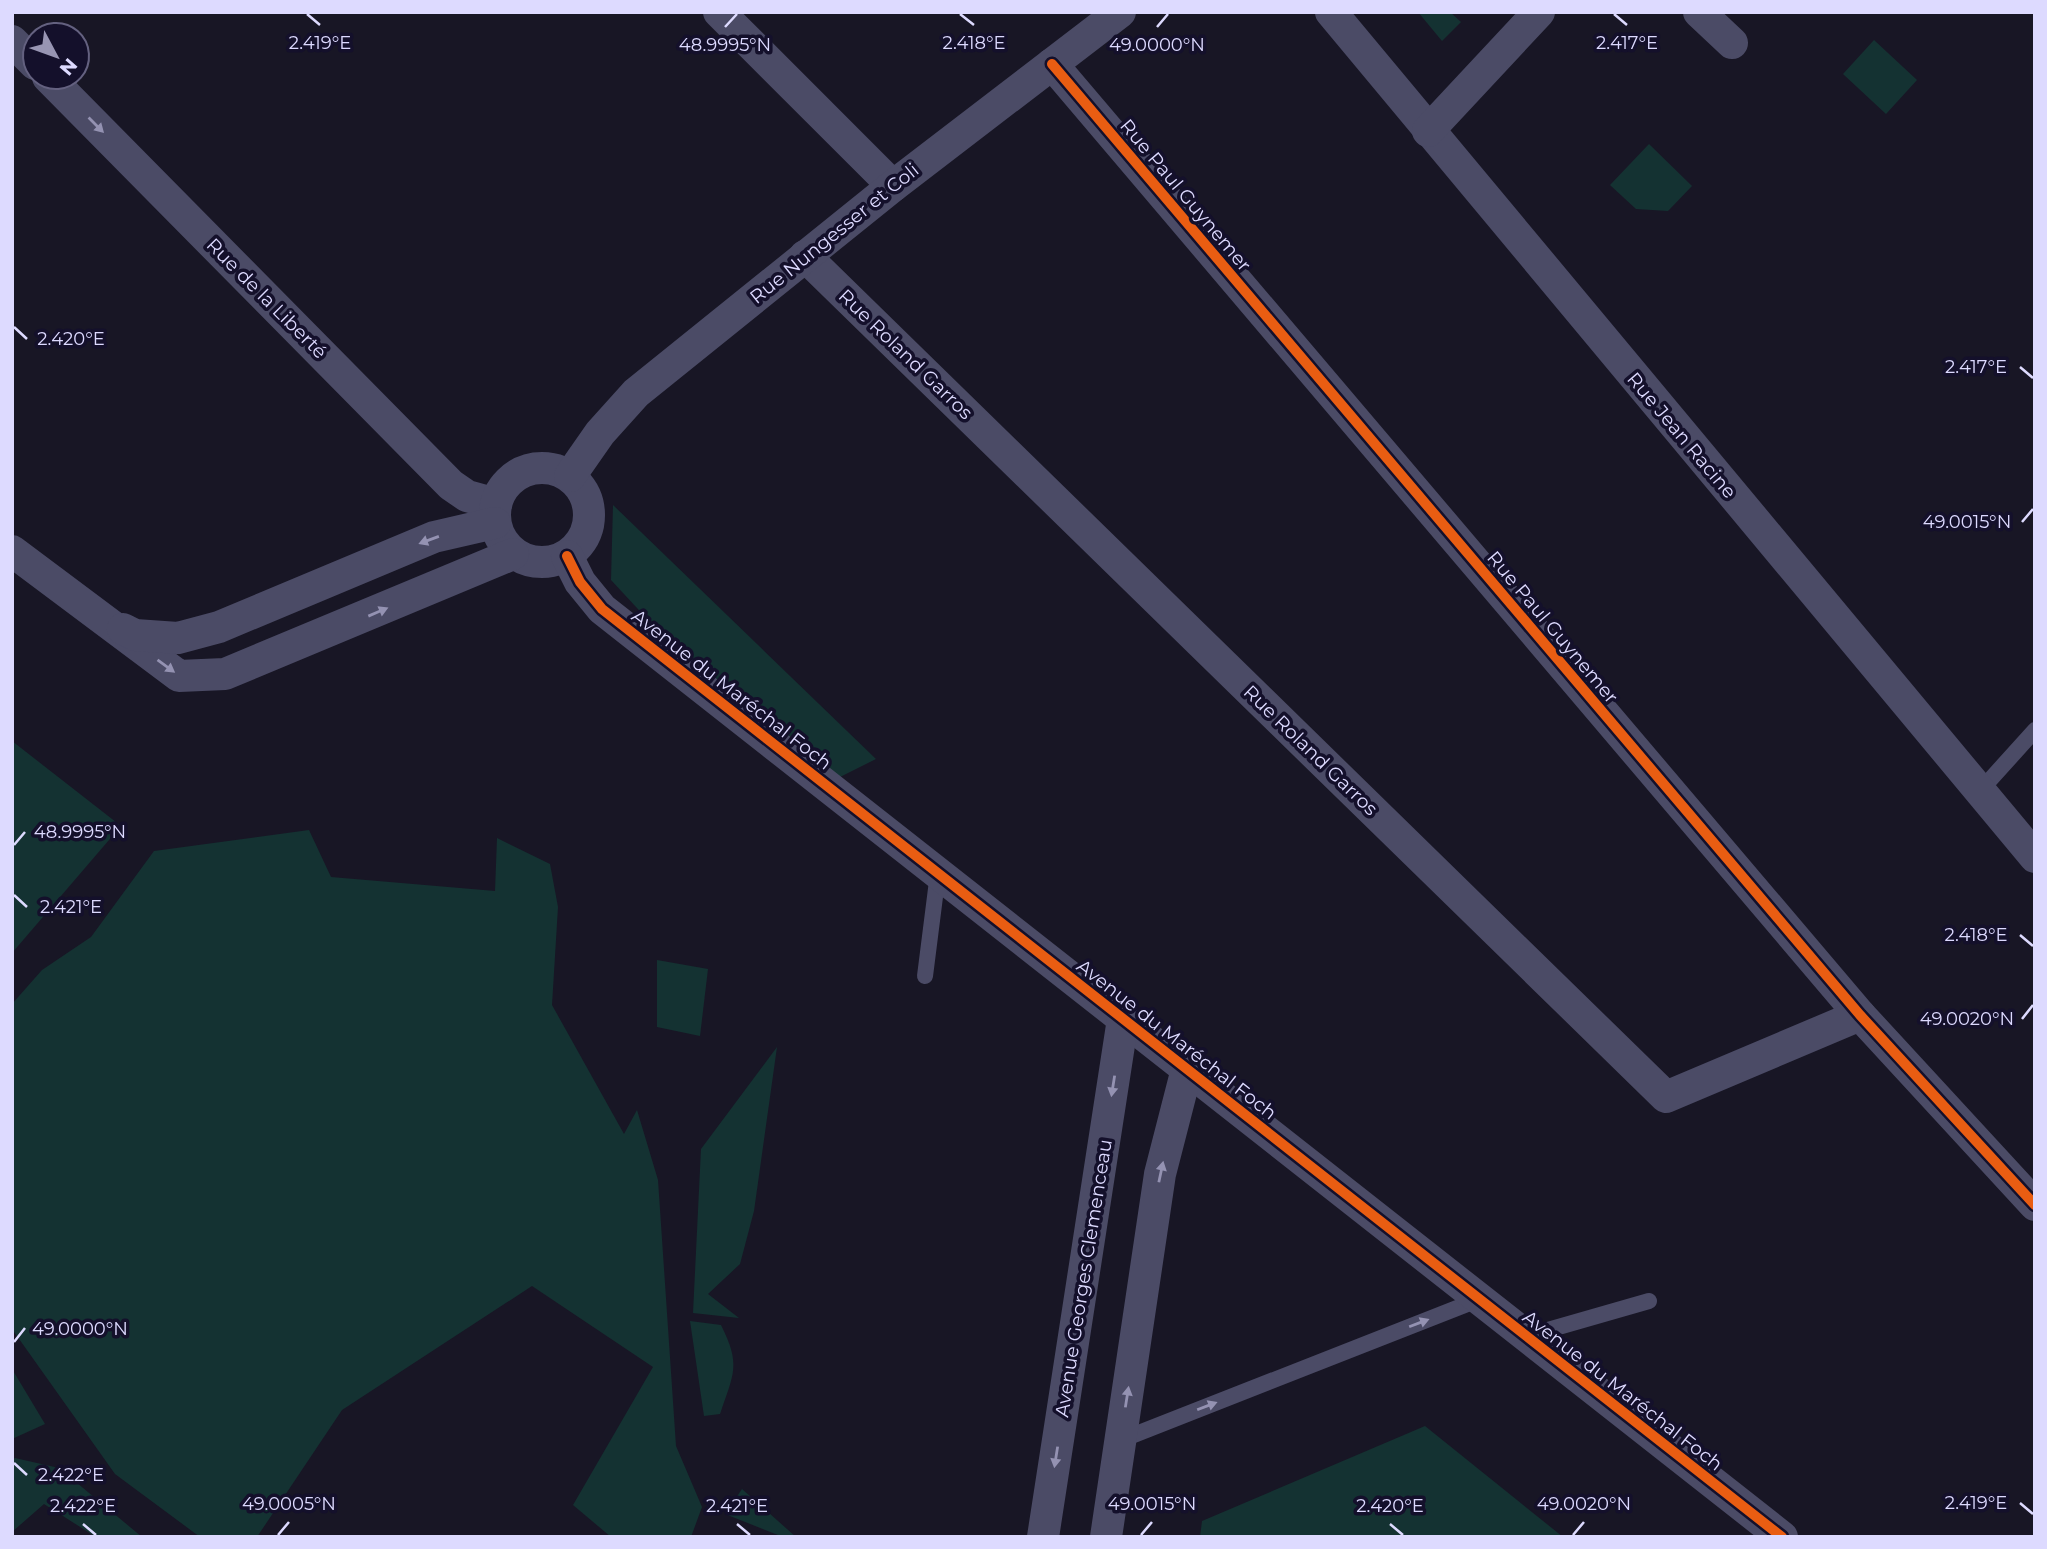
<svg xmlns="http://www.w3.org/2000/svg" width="2047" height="1549" font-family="Montserrat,sans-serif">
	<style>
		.green { fill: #143232 }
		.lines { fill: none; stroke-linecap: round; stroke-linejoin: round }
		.lane { stroke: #4b4b66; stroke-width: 16 }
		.street { stroke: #4b4b66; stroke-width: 32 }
		.cycleway-casing { stroke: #14102b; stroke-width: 15 }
		.cycleway { stroke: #e95d12; stroke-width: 10 }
		.oneway { fill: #9492b2 }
		.ticks { fill: none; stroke: #dddaff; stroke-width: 2.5 }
		.labels { text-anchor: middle; stroke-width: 7; stroke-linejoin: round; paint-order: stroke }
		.street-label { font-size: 19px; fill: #dddaff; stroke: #14102b }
		.ticks-label { font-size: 18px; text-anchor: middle; fill: #dddaff; stroke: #14102b; stroke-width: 7; stroke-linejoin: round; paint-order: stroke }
	</style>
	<rect width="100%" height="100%" fill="#181625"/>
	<g class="green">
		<polygon points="1418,12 1450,12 1461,22 1442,41"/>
		<polygon points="1874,40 1917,80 1886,114 1843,74"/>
		<polygon points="1649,144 1692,186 1668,211 1636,209 1610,185"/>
		<polygon points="613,505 876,759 836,779 688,663 611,580"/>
		<polygon points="12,741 121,826 12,953"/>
		<polygon points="309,830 331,877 495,891 497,838 550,864 558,907 552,1005 624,1134 637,1110 658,1180 676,1446 702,1507 691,1537 611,1537 573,1505 653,1367 532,1286 342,1410 257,1537 200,1537 115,1474 12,1329 12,1004 42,970 91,937 154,851"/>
		<polygon points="657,960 708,969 700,1036 657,1027"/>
		<polygon points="777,1047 754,1211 740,1264 708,1294 739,1318 693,1313 701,1149"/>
		<path d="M690,1321l31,4c20,40 13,48 -1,89l-16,2z"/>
		<polygon points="12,1369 45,1424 12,1439"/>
		<polygon points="1425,1426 1563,1537 1200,1537 1202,1521"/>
		<polygon points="15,1458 59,1468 142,1537 96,1537 44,1504 12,1532 12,1460"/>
		<polygon points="742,1489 796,1537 783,1537 725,1514"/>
	</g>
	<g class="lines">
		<g class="lane">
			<polyline points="1980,791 2035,730"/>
			<polyline points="925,976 938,873"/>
			<polyline points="1527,1336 1649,1301"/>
			<polyline points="1121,1440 1480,1299"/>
		</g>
		<g class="street">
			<polyline points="719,12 893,186"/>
			<polyline points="1331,12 2035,857"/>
			<polyline points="1699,12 1732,43"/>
			<polyline points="12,41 35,64"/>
			<polyline points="1052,64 1860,1015 2035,1205"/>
			<polyline points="48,77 451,485 467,496 496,504"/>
			<polyline points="1428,131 1539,12"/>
			<polyline points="805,256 1666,1097 1860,1015"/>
			<circle cx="542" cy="515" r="47"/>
			<polyline points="570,476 600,433 636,393 893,186 1120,12"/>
			<polyline points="12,551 179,676 225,674 513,554"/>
			<polyline points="567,556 580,582 602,609 1782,1537"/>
			<polyline points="123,629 135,635 178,638 219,627 434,537 495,523"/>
			<polyline points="1043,1537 1123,1019"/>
			<polyline points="1106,1537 1160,1174 1187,1069"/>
		</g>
		<g class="cycleway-casing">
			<g id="cycleway">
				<polyline points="1052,64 1860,1015 2035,1205"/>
				<polyline points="567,556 580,582 602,609 1782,1537"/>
			</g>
		</g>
		<use href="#cycleway" class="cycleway"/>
	</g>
	<defs><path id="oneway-solid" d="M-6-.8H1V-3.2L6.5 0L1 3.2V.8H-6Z" transform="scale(1.75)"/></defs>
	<g class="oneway">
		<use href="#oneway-solid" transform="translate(96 125) rotate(45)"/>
		<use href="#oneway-solid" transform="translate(429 540) rotate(160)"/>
		<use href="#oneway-solid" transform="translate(378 612) rotate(-23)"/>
		<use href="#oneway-solid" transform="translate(166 666) rotate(36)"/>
		<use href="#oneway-solid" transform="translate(1113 1086) rotate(99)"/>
		<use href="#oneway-solid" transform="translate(1161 1172) rotate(-78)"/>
		<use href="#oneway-solid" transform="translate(1419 1323) rotate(-21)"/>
		<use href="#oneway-solid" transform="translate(1127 1397) rotate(-81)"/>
		<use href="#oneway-solid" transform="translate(1207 1406) rotate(-21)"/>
		<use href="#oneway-solid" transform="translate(1056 1457) rotate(99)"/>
	</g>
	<path class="ticks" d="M307,14l13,11M960,14l14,11M1614,14l13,11M725,27l12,-13M1157,27l11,-13M14,327l13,12M2020,367l13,11M2022,522l11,-13M14,845l11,-13M14,895l13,12M2020,935l13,11M2022,1019l11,-14M14,1342l11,-14M14,1463l13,12M2020,1503l13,11M83,1524l13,11M737,1524l13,11M1390,1524l13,11M278,1535l11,-13M1141,1535l11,-13M1573,1535l11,-13"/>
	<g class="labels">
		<g class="street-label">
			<text transform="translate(1186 195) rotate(50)" y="7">Rue Paul Guynemer</text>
			<text transform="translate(834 233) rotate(-39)" y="7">Rue Nungesser et Coli</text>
			<text transform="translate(267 298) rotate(45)" y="7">Rue de la Liberté</text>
			<text transform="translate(906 354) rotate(44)" y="7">Rue Roland Garros</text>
			<text transform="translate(1682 435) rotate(50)" y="7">Rue Jean Racine</text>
			<text transform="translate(1553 627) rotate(50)" y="7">Rue Paul Guynemer</text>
			<text transform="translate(732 689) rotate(38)" y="7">Avenue du Maréchal Foch</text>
			<text transform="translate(1311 750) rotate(44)" y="7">Rue Roland Garros</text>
			<text transform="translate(1177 1039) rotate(38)" y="7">Avenue du Maréchal Foch</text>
			<text transform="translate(1083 1278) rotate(-81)" y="7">Avenue Georges Clemenceau</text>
			<text transform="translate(1623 1390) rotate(38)" y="7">Avenue du Maréchal Foch</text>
		</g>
	</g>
	<g class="ticks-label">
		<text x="320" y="49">2.419°E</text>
		<text x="974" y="49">2.418°E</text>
		<text x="1627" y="49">2.417°E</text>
		<text x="725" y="51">48.9995°N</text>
		<text x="1157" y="51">49.0000°N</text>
		<text x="71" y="345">2.420°E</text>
		<text x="1976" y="373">2.417°E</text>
		<text x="1967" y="528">49.0015°N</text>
		<text x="80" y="838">48.9995°N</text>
		<text x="71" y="913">2.421°E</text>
		<text x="1976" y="941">2.418°E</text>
		<text x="1967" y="1025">49.0020°N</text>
		<text x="80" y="1335">49.0000°N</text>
		<text x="71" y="1481">2.422°E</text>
		<text x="1976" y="1509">2.419°E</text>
		<text x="289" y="1510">49.0005°N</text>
		<text x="1152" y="1510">49.0015°N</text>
		<text x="1584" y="1510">49.0020°N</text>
		<text x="83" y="1512">2.422°E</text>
		<text x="737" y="1512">2.421°E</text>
		<text x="1390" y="1512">2.420°E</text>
	</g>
	<rect width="2047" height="1549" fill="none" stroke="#dddaff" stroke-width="28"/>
	<g transform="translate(56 56) rotate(131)"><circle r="33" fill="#14102b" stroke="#646180" stroke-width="2"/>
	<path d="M0-5L12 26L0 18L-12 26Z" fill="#9895b3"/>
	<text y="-10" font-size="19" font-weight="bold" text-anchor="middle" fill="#dddaff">N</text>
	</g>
</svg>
